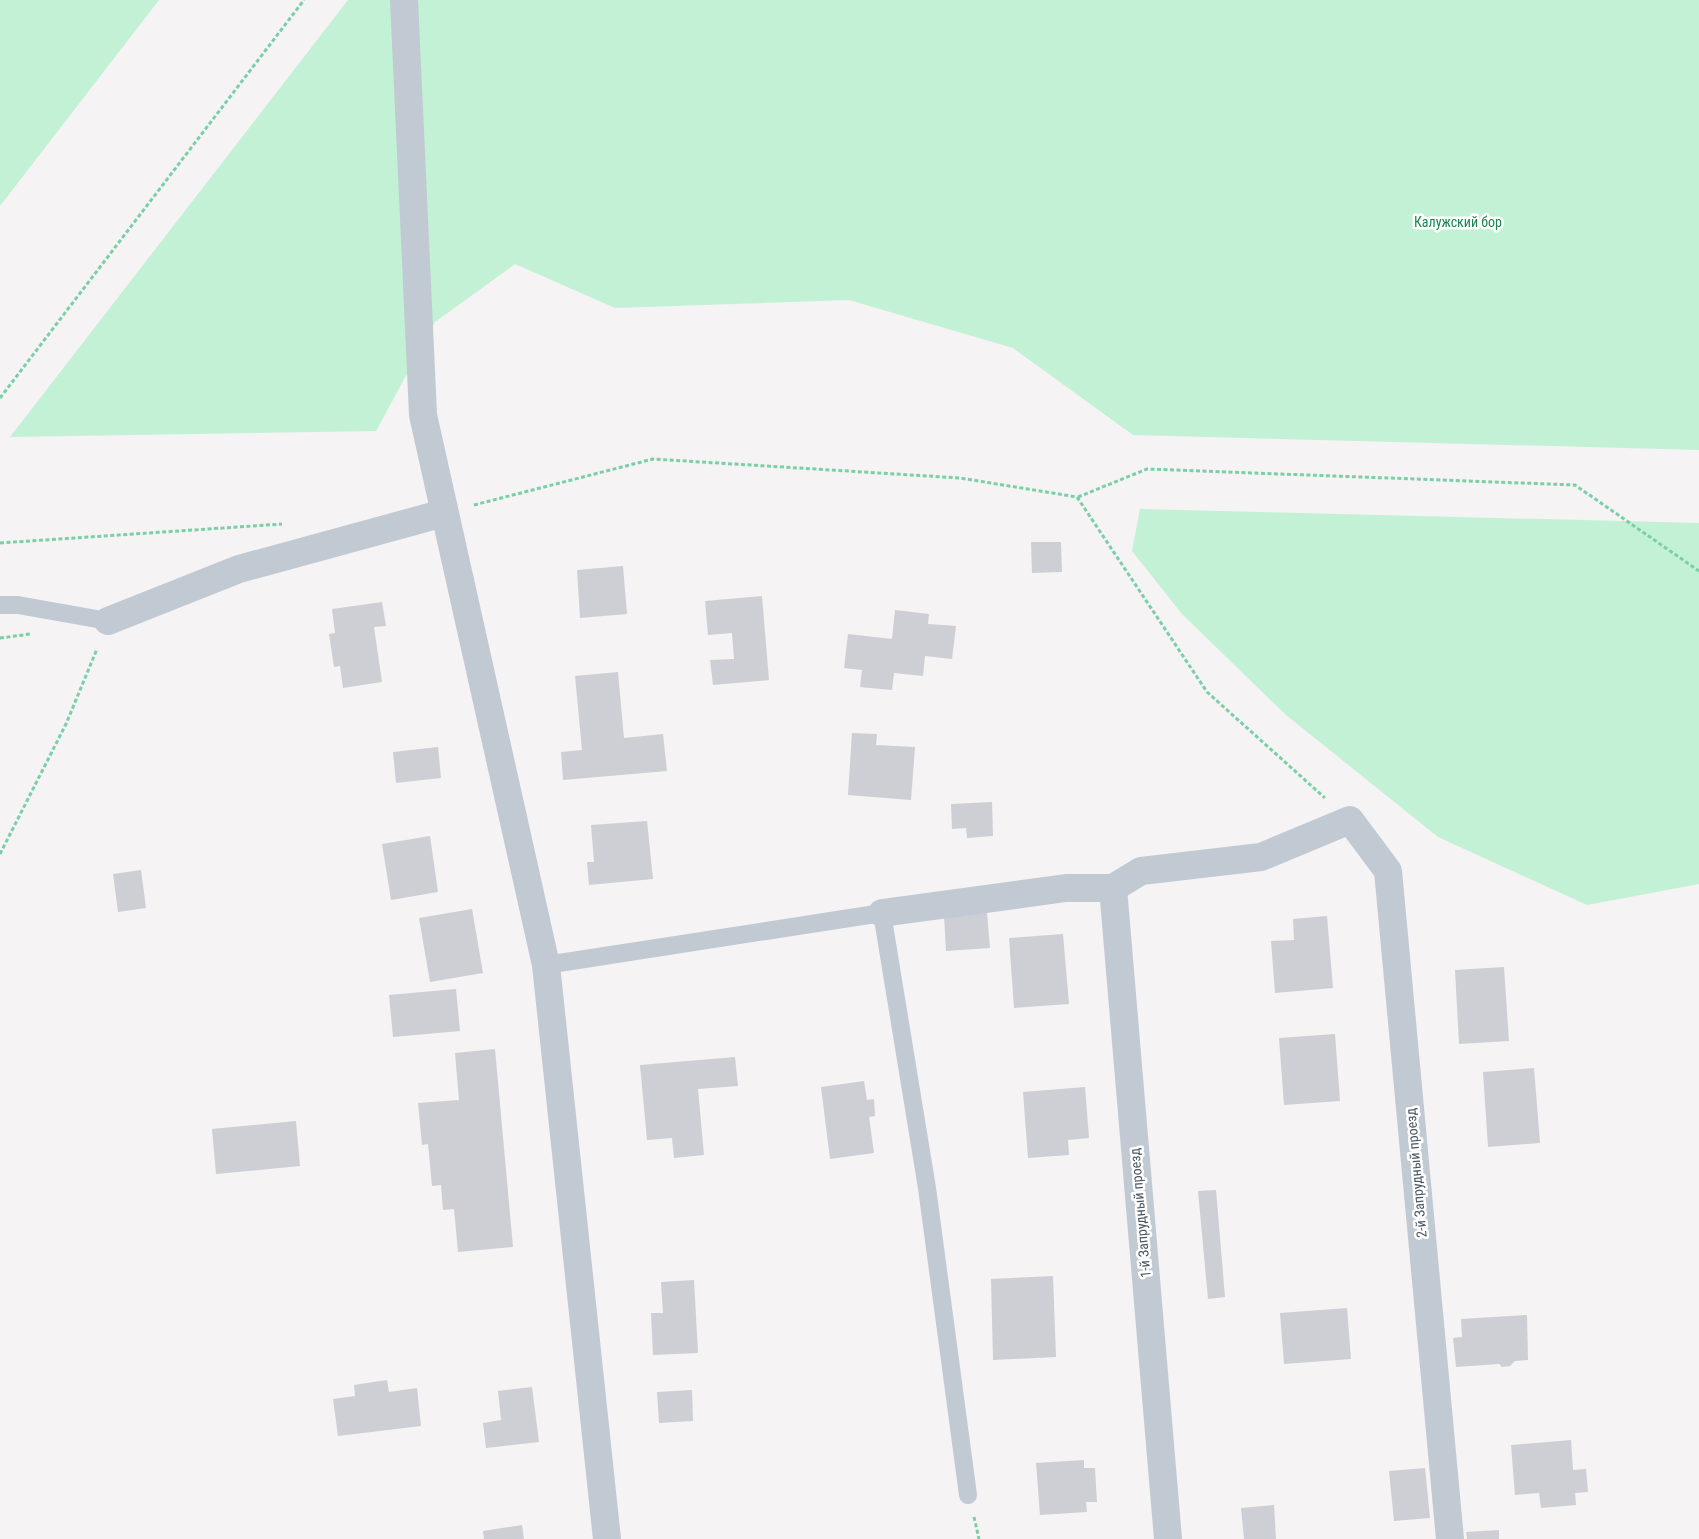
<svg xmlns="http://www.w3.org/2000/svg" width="1699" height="1539" font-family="'Roboto Condensed',sans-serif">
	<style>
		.green { fill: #c3f1d5 }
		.building { fill: #cdcfd5 }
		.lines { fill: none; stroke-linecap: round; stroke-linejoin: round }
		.path { stroke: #7ad0a6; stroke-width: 3; stroke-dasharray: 4 2.5; stroke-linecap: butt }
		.service { stroke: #c1cad2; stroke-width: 18 }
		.minor { stroke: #c1cad2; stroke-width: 28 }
		.labels { text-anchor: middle; stroke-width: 5; stroke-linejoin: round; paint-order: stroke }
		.park-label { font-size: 14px; fill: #17864f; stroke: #fff }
		.street-label { font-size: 14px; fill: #4a5661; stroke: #fff }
	</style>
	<rect width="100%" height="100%" fill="#f5f3f3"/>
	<g class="green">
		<polygon points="0,0 159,0 0,206"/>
		<polygon points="348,0 1699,0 1699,450 1133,435 1013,348 849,300 615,308 515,264 435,322 376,431 10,437"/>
		<polygon points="1140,509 1699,523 1699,884 1587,905 1438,837 1286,715 1182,614 1132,551"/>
	</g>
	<g class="building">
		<polygon points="1031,542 1061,542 1062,572 1032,573"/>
		<polygon points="623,566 627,614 580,618 577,570"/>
		<polygon points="762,596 769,680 713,685 710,660 734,659 732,633 708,635 705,601"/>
		<polygon points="382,602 386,626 374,627 382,682 343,688 340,666 334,667 329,634 335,633 332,609"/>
		<polygon points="895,610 929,614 928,624 956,626 952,659 925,656 923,676 894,673 892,690 860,687 862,670 844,668 848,634 892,639"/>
		<polygon points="618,672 624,738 663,734 667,771 563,780 561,752 582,750 575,676"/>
		<polygon points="852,733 877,734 876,745 915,747 911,800 848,795"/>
		<polygon points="438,747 441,778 396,783 393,752"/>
		<polygon points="992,802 993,836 967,838 966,828 952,829 951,804"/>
		<polygon points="647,821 653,879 589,885 587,862 594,862 591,825"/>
		<polygon points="430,836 438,892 391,900 382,844"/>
		<polygon points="141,870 146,908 118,912 113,874"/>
		<polygon points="472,909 483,973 430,982 419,918"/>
		<polygon points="987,912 990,948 946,951 944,915"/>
		<polygon points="1327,916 1333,988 1275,993 1271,941 1294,940 1293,919"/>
		<polygon points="1063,934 1069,1004 1014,1008 1009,938"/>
		<polygon points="1504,967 1509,1041 1459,1044 1455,970"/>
		<polygon points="456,989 460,1031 393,1037 389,995"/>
		<polygon points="1335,1034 1340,1101 1284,1105 1279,1038"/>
		<polygon points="495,1049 513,1247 458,1252 454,1209 443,1210 441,1185 432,1186 428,1144 422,1145 418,1103 459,1100 455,1053"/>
		<polygon points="735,1057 738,1086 698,1089 704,1155 674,1158 672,1138 647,1140 640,1065"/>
		<polygon points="1534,1068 1540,1143 1488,1147 1483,1072"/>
		<polygon points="864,1081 867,1100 874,1099 875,1116 869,1117 874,1153 830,1159 821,1087"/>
		<polygon points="1085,1087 1089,1138 1068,1140 1069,1155 1028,1158 1023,1092"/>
		<polygon points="296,1121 300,1166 216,1174 212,1129"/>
		<polygon points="1216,1190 1225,1297 1208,1299 1198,1191"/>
		<polygon points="1053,1276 1056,1357 993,1360 991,1279"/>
		<polygon points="694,1280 698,1353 653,1355 651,1313 663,1313 661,1282"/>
		<polygon points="1347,1308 1351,1359 1284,1364 1280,1313"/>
		<polygon points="1527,1315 1528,1360 1515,1361 1510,1366 1502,1367 1499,1364 1456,1367 1453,1338 1462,1337 1461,1319"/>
		<polygon points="387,1380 389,1392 417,1388 421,1426 338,1436 333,1399 355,1396 354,1385"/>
		<polygon points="532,1387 539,1442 486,1448 483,1423 501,1420 498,1391"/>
		<polygon points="692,1390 693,1421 659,1423 657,1392"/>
		<polygon points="1571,1440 1573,1470 1586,1469 1588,1492 1575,1493 1576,1505 1541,1508 1539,1493 1515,1495 1511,1445"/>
		<polygon points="1084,1460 1084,1468 1095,1468 1097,1502 1086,1502 1087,1512 1040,1515 1036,1463"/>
		<polygon points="1425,1468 1430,1518 1394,1521 1389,1471"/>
		<polygon points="1274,1505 1276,1539 1244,1539 1241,1508"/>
		<polygon points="522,1525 524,1539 484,1539 483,1531"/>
		<polygon points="1499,1530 1499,1539 1467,1539 1466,1532"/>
	</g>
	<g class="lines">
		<g class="path">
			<polyline points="0,398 304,0"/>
			<polyline points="1078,497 1147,469 1575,485 1699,571"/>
			<polyline points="474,505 653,459 960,478 1077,497 1207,692 1325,798"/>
			<polyline points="0,543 282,524"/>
			<polyline points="0,638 30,634"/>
			<polyline points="0,854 66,724 97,649"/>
			<polyline points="974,1517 979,1539"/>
		</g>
		<g class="service">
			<polyline points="0,605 18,605 108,621"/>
			<polyline points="546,965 882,913 927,1188 968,1495"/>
		</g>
		<g class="minor">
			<polyline points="404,0 423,415 546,965 607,1539"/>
			<polyline points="108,621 239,569 444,513"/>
			<polyline points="1113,888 1168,1539"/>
			<polyline points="882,913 1066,888 1113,888 1141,871 1261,857 1350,820 1388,871 1450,1539"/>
		</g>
	</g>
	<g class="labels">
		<g class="park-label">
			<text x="1458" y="227">Калужский бор</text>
		</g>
		<g class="street-label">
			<text transform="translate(1416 1173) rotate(-95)" y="5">2-й Запрудный проезд</text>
			<text transform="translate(1140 1213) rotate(-95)" y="5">1-й Запрудный проезд</text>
		</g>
	</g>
</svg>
